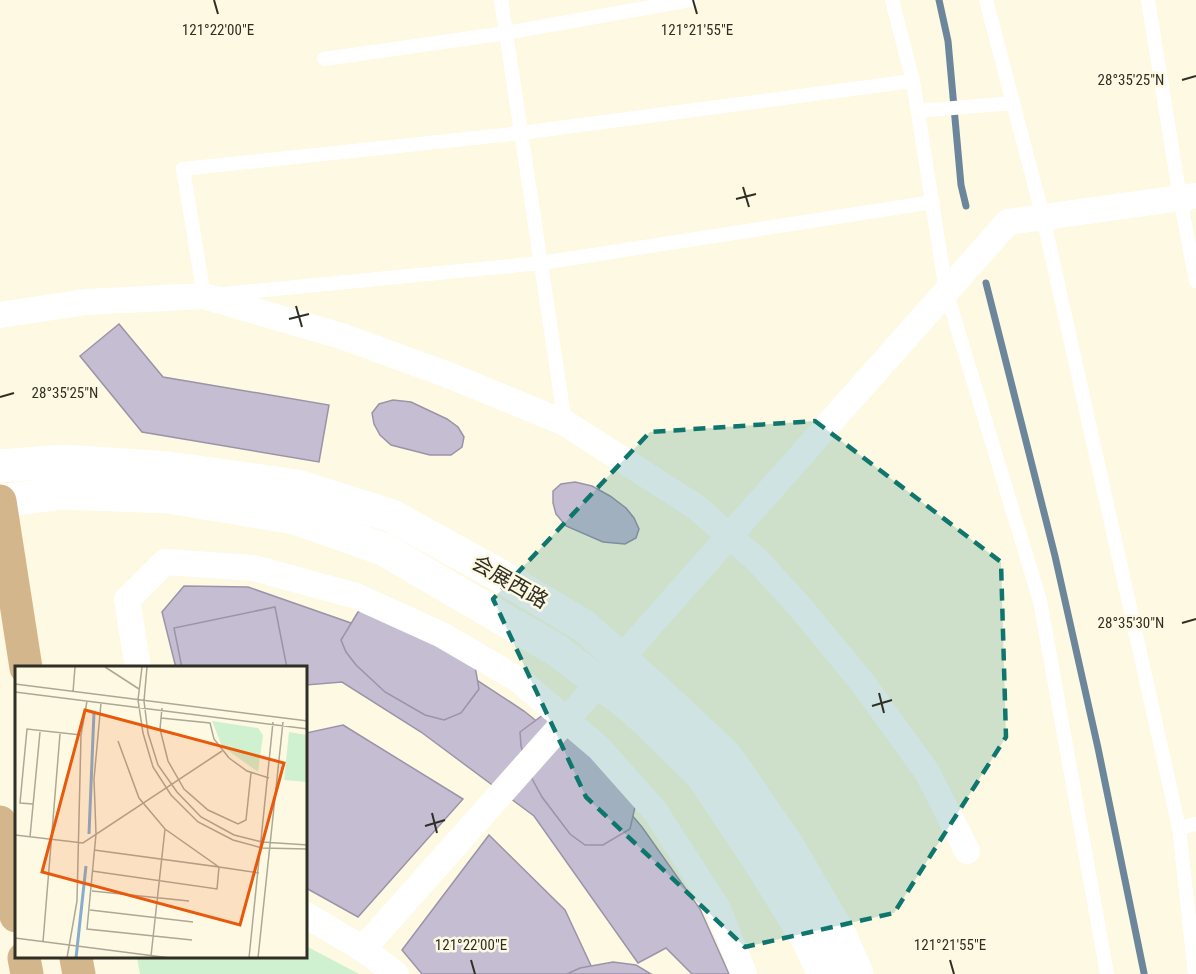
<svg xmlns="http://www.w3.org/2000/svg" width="1196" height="974" font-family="'Roboto Condensed','Noto Sans SC',sans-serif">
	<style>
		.green { fill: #cff1cf }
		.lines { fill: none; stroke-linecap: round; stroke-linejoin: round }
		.stream { stroke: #6c879b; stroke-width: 7 }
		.building { fill: #c5bed3; stroke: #9b94a9; stroke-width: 1.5 }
		.lane { stroke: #fff; stroke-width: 14 }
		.street { stroke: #fff; stroke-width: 26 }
		.secondary { stroke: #fff; stroke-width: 33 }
		.primary { stroke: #d4b68c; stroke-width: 33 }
		.marked { fill: #0f766e; fill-opacity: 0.2; stroke: #0f766e; stroke-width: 4.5; stroke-dasharray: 12 8; stroke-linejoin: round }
		.ticks { fill: none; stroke: #302f26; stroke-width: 2 }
		.labels { text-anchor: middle; stroke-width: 5; stroke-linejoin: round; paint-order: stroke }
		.street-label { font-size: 21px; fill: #302f26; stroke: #fef9e2 }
		.inset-river { fill: none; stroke: #86adcd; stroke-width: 3 }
		.inset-road { fill: none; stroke: #aca897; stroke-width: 1.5 }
		.view { fill: #e8590c; fill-opacity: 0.15; stroke: #e8590c; stroke-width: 3 }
		.inset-edge { fill: none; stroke: #302f26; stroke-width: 3 }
		.ticks-label { font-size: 15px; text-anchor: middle; fill: #302f26; stroke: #fef9e2; stroke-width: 5; stroke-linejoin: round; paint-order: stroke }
	</style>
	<rect width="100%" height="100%" fill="#fef9e2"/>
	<polygon class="green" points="306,946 359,974 140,974 137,958 306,958"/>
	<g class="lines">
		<g class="stream">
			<polyline points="939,0 948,41 961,185 966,206"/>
			<polyline points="986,283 1055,556 1098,748 1144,973"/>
		</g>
	</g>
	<g class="building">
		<polygon points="119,324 163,377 329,405 319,462 142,432 80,356"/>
		<polygon points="393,400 411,402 447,419 458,427 464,437 462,447 451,455 430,455 391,445 380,435 374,424 372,413 379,404"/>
		<polygon points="575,482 592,486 610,496 626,508 634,518 639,529 636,538 625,544 603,542 566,526 556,514 553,503 553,491 561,484"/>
		<polygon points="184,586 248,587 434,652 524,711 586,761 642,827 700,909 729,974 692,974 666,948 638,963 534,816 421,732 342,682 306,685 306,668 176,668 162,612"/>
		<polygon points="275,607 287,668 182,668 174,628"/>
		<polygon points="375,607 475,666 479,689 461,713 444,720 425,715 385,692 356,665 346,652 341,640 358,612"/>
		<polygon points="547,712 629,785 635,807 630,829 603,845 585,845 570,834 542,797 530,775 521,746 520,732"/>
		<polygon points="343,725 463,799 358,917 306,888 306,733"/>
		<polygon points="489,835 565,910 594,972 611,974 422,974 402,950"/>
		<polygon points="613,962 636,965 651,974 567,974 580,968"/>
	</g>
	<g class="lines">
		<g class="lane">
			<polyline points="501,0 565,423"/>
			<polyline points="892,0 913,81 946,291 1040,601 1107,974"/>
			<polyline points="986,0 1043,217 1179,828 1195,974"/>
			<polyline points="1148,0 1180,198 1196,281"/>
			<polyline points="324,59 506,33 690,0"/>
			<polyline points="913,81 521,133 183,169 204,296 541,263 933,202"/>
			<polyline points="918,111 1013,103"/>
			<polyline points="1179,828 1196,824"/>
		</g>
		<g class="street">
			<polyline points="0,315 86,302 204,296 341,336 451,376 565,423 696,507 758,561 800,607 862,682 927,772 967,851"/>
			<polyline points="138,668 127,600 165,562 254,568 356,596 442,635 519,680 599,748 655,811 718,909 744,974"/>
			<polyline points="306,915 363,949 396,974"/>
			<polyline points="363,949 1008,222 1196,196"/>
		</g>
		<g class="secondary">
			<polyline points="0,466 63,461 169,468 297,486 392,516 497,574 584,626 659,693 726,756 788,846 839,933 857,974"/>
			<polyline points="0,501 64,493 169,497 295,518 383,549 558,651 635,710 702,775 760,862 808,940 824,974"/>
		</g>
		<g class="primary">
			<polyline points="0,501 26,668"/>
			<polyline points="0,822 16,916"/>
			<polyline points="24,958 27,974"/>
			<polyline points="76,958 79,974"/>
		</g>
	</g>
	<path class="marked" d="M815,421l186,141 5,175 -112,176 -149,34 -159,-150 -93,-198 157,-167z"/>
	<path class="ticks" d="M214,0l4,14M693,0l4,14M1182,80l14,-4M743,187l6,20M736,199l20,-5M296,306l6,21M289,319l20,-5M0,397l14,-4M1182,623l14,-4M879,693l5,20M872,706l20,-6M432,813l5,20M425,826l20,-6M471,960l4,14M950,960l4,14"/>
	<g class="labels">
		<g class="street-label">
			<text transform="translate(510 582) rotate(30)" y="7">会展西路</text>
		</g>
	</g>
	<g transform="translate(15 666)">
		<rect width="292" height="292" fill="#fef9e2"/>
		<path d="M197,55l46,7 5,7 -5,37 -36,-26zM274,66l18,3v47l-23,-2z" fill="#cff1cf"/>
		<path class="inset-river" d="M74,168l5,-122M61,292l10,-92"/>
		<path class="inset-road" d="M90,1l34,22M127,1l-4,33 5,33 10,34 18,28 27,27 35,18 29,8 46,1M132,1l-3,34 4,32 10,32 19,27 24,25 33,18 28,7 46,3M0,18l293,37M0,26l293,37M58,26l2,-25M86,37l-7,76 2,55 -9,95 105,11M147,42l-2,21 8,32 16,28 24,21 30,14 8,-4 5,-47M146,52l49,5 4,16 15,19 18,13 22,7M103,75l21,57 26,31 54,38 40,6M18,138l-13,-1 7,-74 54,6M0,169l68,8 139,-92M15,171l10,-105M77,205l125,18 2,-22 -125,-17M77,225l97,10M75,244l103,12M0,272l155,20M28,276l17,-208M136,290l14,-127M52,292l10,-57 4,-166 6,-34M234,292l24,-236M243,292l25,-236"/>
		<path class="view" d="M70,44l199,53 -44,162 -198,-53z"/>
		<rect width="292" height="292" class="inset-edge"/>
	</g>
	<g class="ticks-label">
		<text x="218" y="35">121°22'00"E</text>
		<text x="697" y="35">121°21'55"E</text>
		<text x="1131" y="85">28°35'25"N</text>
		<text x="65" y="398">28°35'25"N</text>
		<text x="1131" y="628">28°35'30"N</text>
		<text x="471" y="950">121°22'00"E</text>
		<text x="950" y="950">121°21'55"E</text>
	</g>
</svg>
